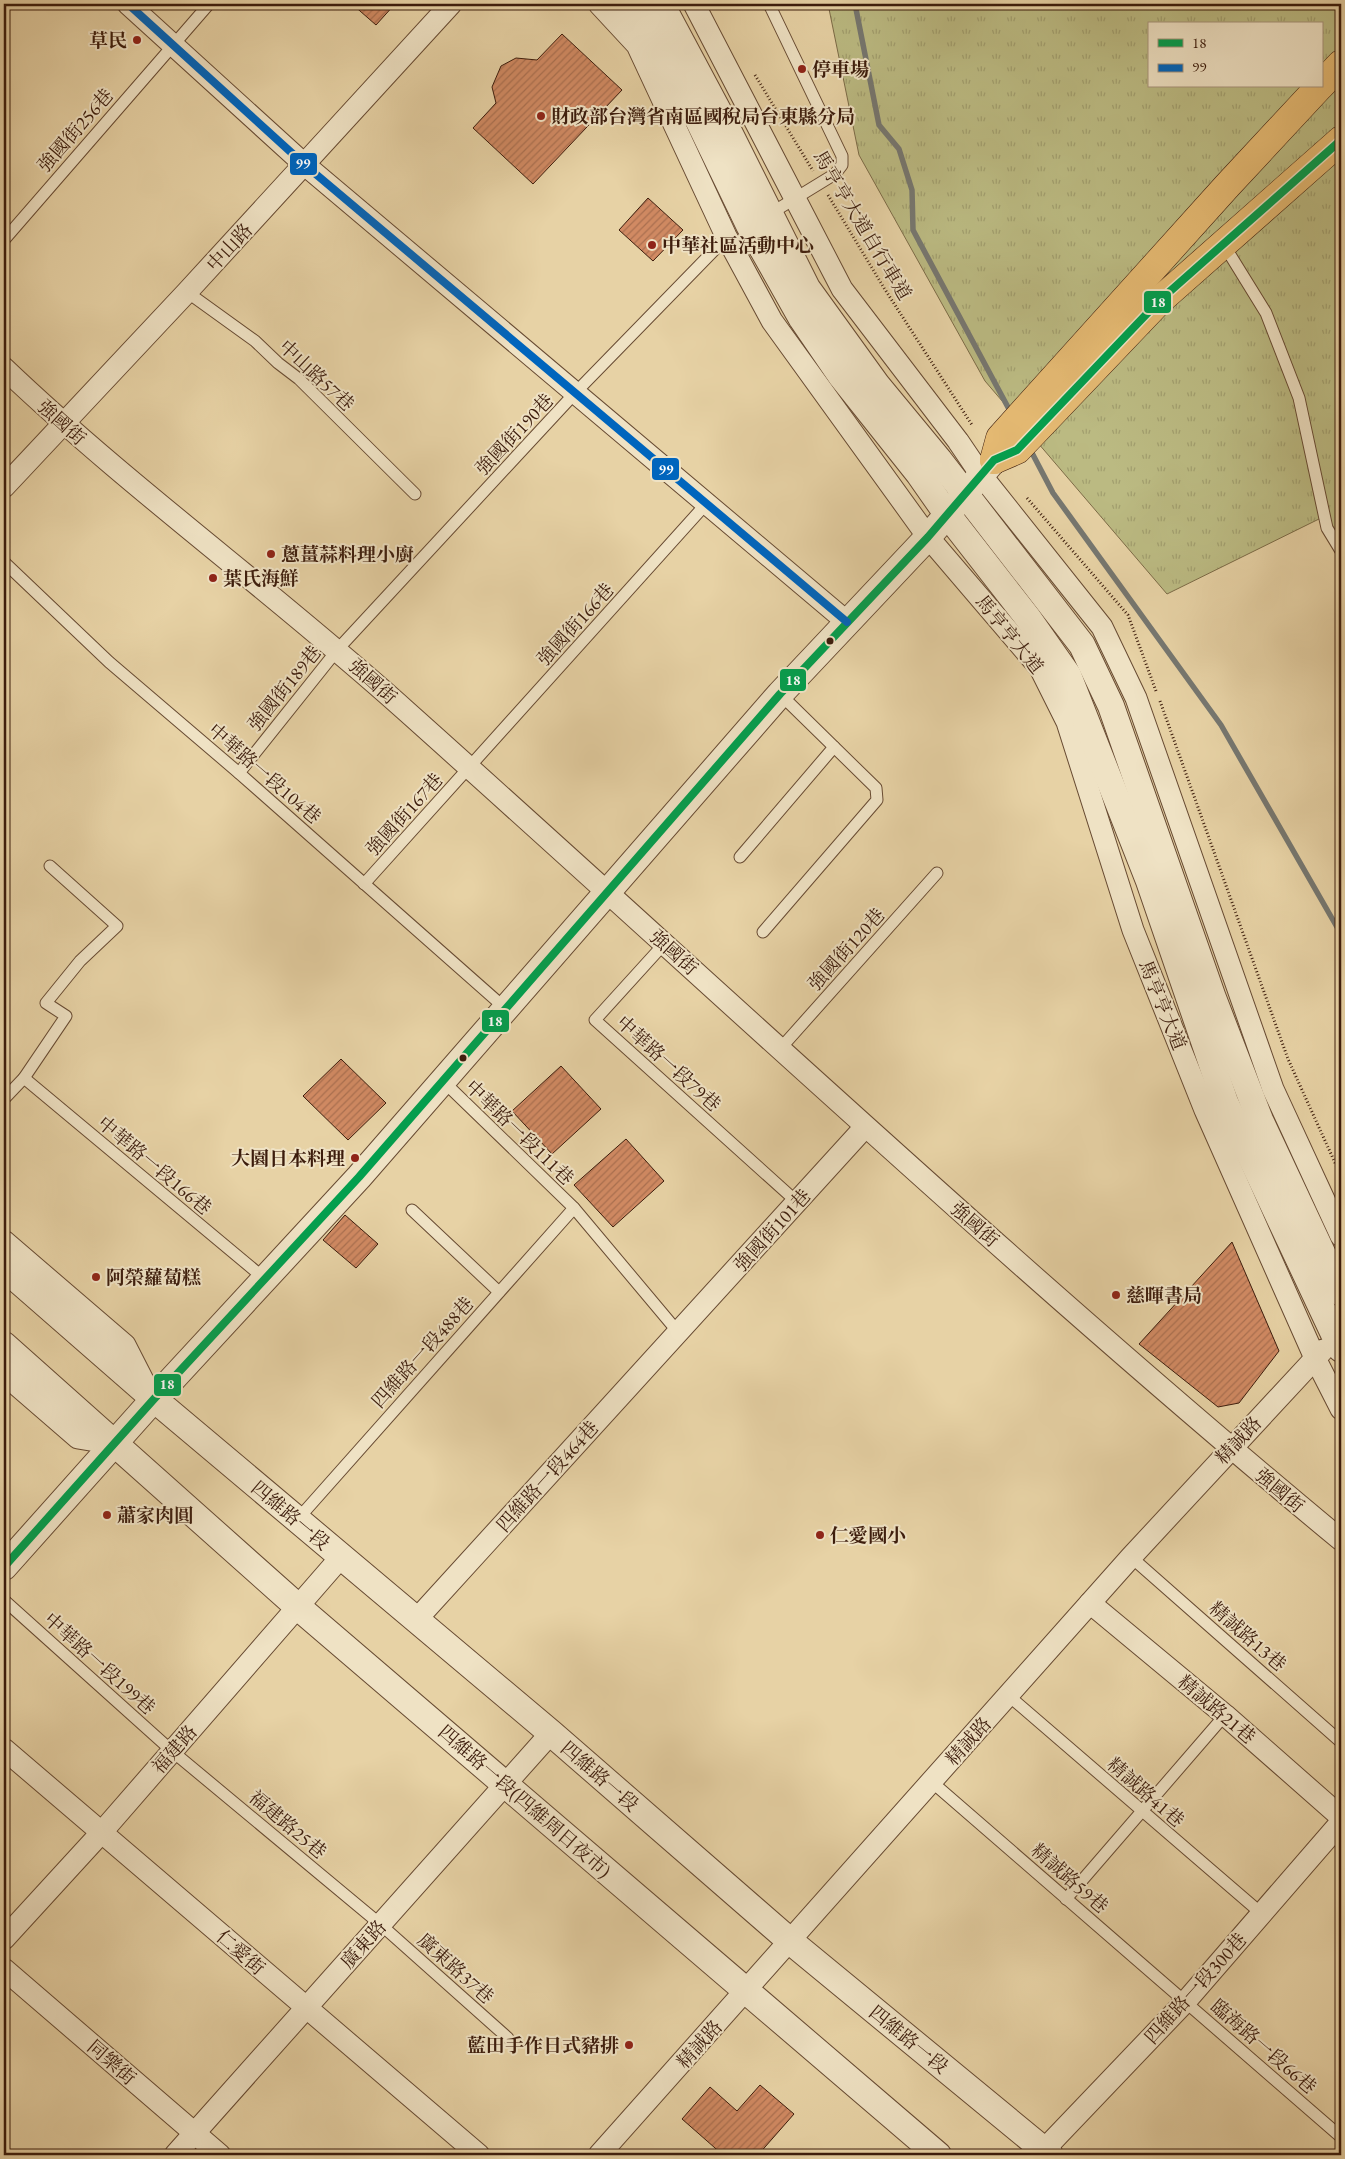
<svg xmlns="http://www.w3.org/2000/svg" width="1345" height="2159" font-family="'EB Garamond','Noto Serif TC',serif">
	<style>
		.park { fill: url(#park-tufts); stroke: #7c6b47; fill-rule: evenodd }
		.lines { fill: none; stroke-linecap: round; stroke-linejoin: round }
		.stream { stroke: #767770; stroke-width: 5.5 }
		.building { fill: url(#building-hatch); stroke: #3c1c0c }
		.service-casing { stroke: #674a32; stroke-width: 13 }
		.minor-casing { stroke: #674a32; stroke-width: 23 }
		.tertiary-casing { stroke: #674a32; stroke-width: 28 }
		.primary-casing { stroke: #3c1c0c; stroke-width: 29 }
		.path { stroke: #3c1c0c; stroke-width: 3; stroke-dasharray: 1 2.5; stroke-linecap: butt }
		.service { stroke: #efe2c4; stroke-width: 11 }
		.minor { stroke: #efe2c4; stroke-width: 21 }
		.tertiary { stroke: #efe2c4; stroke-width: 26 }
		.primary { stroke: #e4b972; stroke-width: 28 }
		.bus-1-casing { stroke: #efe2c4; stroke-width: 11 }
		.bus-2-casing { stroke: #efe2c4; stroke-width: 11 }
		.bus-1 { stroke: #039f4e; stroke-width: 8 }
		.bus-2 { stroke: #0065bd; stroke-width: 8 }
		.poi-dot { fill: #8f2418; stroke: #efe2c4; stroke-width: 2 }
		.bus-dot { fill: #3c1c0c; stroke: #efe2c4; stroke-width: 2 }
		.labels { text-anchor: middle; stroke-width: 4; stroke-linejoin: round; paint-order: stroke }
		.poi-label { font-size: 19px; font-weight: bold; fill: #3c1c0c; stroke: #efe2c4; text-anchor: start }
		.street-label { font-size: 19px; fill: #3c1c0c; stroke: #efe2c4 }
		.line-badge { stroke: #efe2c4; stroke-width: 2 }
		.badge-label { font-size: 14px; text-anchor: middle; font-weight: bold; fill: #fff }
	</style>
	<defs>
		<pattern id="park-tufts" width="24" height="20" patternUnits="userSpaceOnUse" patternTransform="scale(1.25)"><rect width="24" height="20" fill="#bbba82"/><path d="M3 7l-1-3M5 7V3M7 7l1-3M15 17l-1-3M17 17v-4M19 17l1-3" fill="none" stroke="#a29f6f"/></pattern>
		<pattern id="building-hatch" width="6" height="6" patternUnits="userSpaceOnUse" patternTransform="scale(1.25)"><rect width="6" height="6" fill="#d18a63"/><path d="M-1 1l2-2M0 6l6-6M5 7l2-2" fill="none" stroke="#ab7050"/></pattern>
	</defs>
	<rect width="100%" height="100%" fill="#e7d2a5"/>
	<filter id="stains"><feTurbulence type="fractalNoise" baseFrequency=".004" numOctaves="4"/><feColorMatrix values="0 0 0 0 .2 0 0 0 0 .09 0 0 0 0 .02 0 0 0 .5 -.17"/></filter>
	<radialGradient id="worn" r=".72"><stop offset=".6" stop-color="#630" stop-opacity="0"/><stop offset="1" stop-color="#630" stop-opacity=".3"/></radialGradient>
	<path class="park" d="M828,4h513v538l-20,-24 -154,76 -182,-213 -126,-226zM1149,24h172v62h-172z"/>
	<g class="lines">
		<g class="stream">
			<polyline points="855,4 879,125 899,149 912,190 913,230 1010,411"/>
			<polyline points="1031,451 1053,493 1221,725 1341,934"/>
		</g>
	</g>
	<g class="building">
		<polygon points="352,4 395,4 376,25"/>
		<polygon points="562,34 622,90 533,184 473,128 496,103 492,87 501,66 516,58 537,60"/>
		<polygon points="648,198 683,230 653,261 619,230"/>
		<polygon points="341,1059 386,1103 348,1140 303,1096"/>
		<polygon points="561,1066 601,1109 552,1154 512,1111"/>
		<polygon points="626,1139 664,1181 613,1227 574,1185"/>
		<polygon points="345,1215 378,1244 356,1268 323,1240"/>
		<polygon points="1232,1242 1279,1351 1239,1403 1218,1407 1139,1344"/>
		<polygon points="760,2085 794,2114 758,2155 723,2155 682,2119 710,2087 737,2111"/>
	</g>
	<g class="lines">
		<g class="service-casing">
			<g id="service">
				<polyline points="768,215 835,174 842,165 842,156 769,4"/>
				<polyline points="4,240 209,4"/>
				<polyline points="1224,245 1266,313 1299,398 1327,528 1341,551"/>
				<polyline points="187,292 255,341 278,363 299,379 415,494"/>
				<polyline points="4,562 109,662 239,773 506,1009"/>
				<polyline points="239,773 338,649 576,392 729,235"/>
				<polyline points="740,857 834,747"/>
				<polyline points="364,884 706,504"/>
				<polyline points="763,932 877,800 876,788 780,694"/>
				<polyline points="664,944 595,1020 797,1202"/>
				<polyline points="780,1049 937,873"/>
				<polyline points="24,1078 265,1279"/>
				<polyline points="443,1081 574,1208 678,1332"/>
				<polyline points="4,1099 24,1078 66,1016 46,1003 80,961 117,926 50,866"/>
				<polyline points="412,1210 499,1292"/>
				<polyline points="297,1520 574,1208"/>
				<polyline points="1131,1557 1341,1742"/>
				<polyline points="4,1600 172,1751 380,1924 508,2038"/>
				<polyline points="1009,1696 1262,1914"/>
				<polyline points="932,1782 1341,2137"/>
				<polyline points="1066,1899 1225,1715"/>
			</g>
		</g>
		<g class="minor-casing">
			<g id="minor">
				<polyline points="128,4 305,165 847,622"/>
				<polyline points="599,4 637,45 726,236 772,321 928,537 1040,668 1067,722 1133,930 1205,1110 1315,1358 1341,1409"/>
				<polyline points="694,4 842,289 958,441 981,475 1102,627 1136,698 1273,1089 1341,1236"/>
				<path d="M4,368c127,121 270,224 401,342 311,278 615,564 936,830"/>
				<polyline points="4,487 187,292 451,4"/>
				<polyline points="4,1241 125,1345 149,1392"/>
				<polyline points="4,1374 78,1438 114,1444"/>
				<polyline points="1090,1603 1225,1715 1341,1817"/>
				<polyline points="416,1620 865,1127"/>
				<polyline points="4,1749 479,2155"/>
				<polyline points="4,1939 101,1833 341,1557"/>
				<polyline points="4,1969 220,2155"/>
				<polyline points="175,2155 551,1733"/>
				<polyline points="599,2155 1131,1557 1323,1350"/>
				<polyline points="1039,2155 1186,2001 1341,1822"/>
			</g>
		</g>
		<g class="tertiary-casing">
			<g id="tertiary">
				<polyline points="628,4 641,19 661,51 692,107 749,225 802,319 841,376 919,474 947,514 1028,618 1068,675 1149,881 1225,1102 1341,1349"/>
				<polyline points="658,4 667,15 722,118 807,288 877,385 939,460 1082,645 1111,706 1213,998 1260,1120 1341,1293"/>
				<polyline points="4,1268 154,1399 551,1733 790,1941 1050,2155"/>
				<polyline points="4,1345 298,1607 938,2155"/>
				<polyline points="4,1567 154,1399 359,1177 780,694 928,537 994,460"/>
			</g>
		</g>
		<g class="primary-casing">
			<g id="primary">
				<polyline points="1321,85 1341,64"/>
				<polyline points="994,460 1000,438 1227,186 1320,86"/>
				<polyline points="994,460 1017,450 1159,301 1341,140"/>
			</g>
		</g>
		<g class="path">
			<polyline points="755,75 813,171"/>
			<polyline points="828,195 884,288 972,425"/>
			<polyline points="1027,498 1128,615 1156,691"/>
			<polyline points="1160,701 1288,1059 1341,1176"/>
		</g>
		<use href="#service" class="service"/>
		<use href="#minor" class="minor"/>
		<use href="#tertiary" class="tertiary"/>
		<use href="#primary" class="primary"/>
		<g class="bus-1-casing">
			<polyline id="bus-1" points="4,1567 154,1399 359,1177 780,694 928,537 994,460 1017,450 1159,301 1341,140"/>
		</g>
		<g class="bus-2-casing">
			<polyline id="bus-2" points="128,4 305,165 847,622"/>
		</g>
		<use href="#bus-1" class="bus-1"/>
		<use href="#bus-2" class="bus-2"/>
	</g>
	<g class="poi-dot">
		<circle cx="137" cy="40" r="5"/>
		<circle cx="802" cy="69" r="5"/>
		<circle cx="541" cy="116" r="5"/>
		<circle cx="652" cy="245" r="5"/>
		<circle cx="271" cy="554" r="5"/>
		<circle cx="213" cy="578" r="5"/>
		<circle cx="355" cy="1158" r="5"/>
		<circle cx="96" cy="1277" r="5"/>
		<circle cx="1116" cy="1295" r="5"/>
		<circle cx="107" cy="1515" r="5"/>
		<circle cx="820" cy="1535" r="5"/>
		<circle cx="629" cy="2045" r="5"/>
	</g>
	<g class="bus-dot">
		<circle cx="830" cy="641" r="4.5"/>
		<circle cx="463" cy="1058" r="4.5"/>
	</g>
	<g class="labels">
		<g class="poi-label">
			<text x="127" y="47" text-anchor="end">草民</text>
			<text x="812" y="76">停車場</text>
			<text x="551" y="123">財政部台灣省南區國稅局台東縣分局</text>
			<text x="662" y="252">中華社區活動中心</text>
			<text x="281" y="561">蔥薑蒜料理小廚</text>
			<text x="223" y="585">葉氏海鮮</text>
			<text x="345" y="1165" text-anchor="end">大園日本料理</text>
			<text x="106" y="1284">阿榮蘿蔔糕</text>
			<text x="1126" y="1302">慈暉書局</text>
			<text x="117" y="1522">蕭家肉圓</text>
			<text x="830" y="1542">仁愛國小</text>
			<text x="619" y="2052" text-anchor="end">藍田手作日式豬排</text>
		</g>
		<g class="street-label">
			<text transform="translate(75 130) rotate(-49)" y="7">強國街256巷</text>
			<text transform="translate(863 225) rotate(59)" y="7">馬亨亨大道自行車道</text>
			<text transform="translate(229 247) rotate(-47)" y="7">中山路</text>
			<text transform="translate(317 375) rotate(43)" y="7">中山路57巷</text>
			<text transform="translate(62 422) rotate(42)" y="7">強國街</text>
			<text transform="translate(514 434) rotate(-47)" y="7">強國街190巷</text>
			<text transform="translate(575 624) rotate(-48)" y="7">強國街166巷</text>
			<text transform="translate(1010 634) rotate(51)" y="7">馬亨亨大道</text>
			<text transform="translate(373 681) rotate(42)" y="7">強國街</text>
			<text transform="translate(284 688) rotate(-51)" y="7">強國街189巷</text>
			<text transform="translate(265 773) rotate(41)" y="7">中華路一段104巷</text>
			<text transform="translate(404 814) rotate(-48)" y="7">強國街167巷</text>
			<text transform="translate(846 949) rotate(-48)" y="7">強國街120巷</text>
			<text transform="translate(674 952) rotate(42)" y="7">強國街</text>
			<text transform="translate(1163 1005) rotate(68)" y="7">馬亨亨大道</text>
			<text transform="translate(669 1063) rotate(42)" y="7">中華路一段79巷</text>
			<text transform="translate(520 1132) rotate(44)" y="7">中華路一段111巷</text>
			<text transform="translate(155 1165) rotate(40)" y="7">中華路一段166巷</text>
			<text transform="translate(975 1224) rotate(41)" y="7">強國街</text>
			<text transform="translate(772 1230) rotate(-48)" y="7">強國街101巷</text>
			<text transform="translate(422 1352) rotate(-48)" y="7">四維路一段488巷</text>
			<text transform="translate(1238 1440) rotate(-47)" y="7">精誠路</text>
			<text transform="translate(547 1476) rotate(-48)" y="7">四維路一段464巷</text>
			<text transform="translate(1280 1490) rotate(40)" y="7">強國街</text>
			<text transform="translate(291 1515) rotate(40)" y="7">四維路一段</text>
			<text transform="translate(1248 1636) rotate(41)" y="7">精誠路13巷</text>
			<text transform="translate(100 1663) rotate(42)" y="7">中華路一段199巷</text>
			<text transform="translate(1217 1709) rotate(40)" y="7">精誠路21巷</text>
			<text transform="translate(968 1741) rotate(-48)" y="7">精誠路</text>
			<text transform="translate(174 1749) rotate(-49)" y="7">福建路</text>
			<text transform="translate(600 1776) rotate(41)" y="7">四維路一段</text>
			<text transform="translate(1146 1792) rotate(41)" y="7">精誠路41巷</text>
			<text transform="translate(525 1801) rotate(41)" y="7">四維路一段(四維周日夜市)</text>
			<text transform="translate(288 1824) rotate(40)" y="7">福建路25巷</text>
			<text transform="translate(1070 1878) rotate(41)" y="7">精誠路59巷</text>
			<text transform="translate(363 1944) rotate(-48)" y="7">廣東路</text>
			<text transform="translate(241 1952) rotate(41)" y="7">仁愛街</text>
			<text transform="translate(456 1968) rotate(42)" y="7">廣東路37巷</text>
			<text transform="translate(1195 1988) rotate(-48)" y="7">四維路一段300巷</text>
			<text transform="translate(909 2039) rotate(39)" y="7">四維路一段</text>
			<text transform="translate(699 2044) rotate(-48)" y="7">精誠路</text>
			<text transform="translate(1264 2046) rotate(41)" y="7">臨海路一段66巷</text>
			<text transform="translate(112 2062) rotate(41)" y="7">同樂街</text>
		</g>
	</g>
	<g class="line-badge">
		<rect x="289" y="152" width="29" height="24" rx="5" fill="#0065bd"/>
		<rect x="1143" y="290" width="29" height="24" rx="5" fill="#039f4e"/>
		<rect x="651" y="457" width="29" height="24" rx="5" fill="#0065bd"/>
		<rect x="779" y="668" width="28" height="24" rx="5" fill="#039f4e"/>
		<rect x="481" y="1009" width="29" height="24" rx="5" fill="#039f4e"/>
		<rect x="153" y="1373" width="29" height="24" rx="5" fill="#039f4e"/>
	</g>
	<g class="badge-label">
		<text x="303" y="168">99</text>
		<text x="1158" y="307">18</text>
		<text x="666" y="474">99</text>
		<text x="793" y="685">18</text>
		<text x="495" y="1026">18</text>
		<text x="167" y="1389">18</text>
	</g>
	<rect width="1345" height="2159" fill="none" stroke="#e7d2a5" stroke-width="20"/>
	<rect x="5" y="5" width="1335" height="2149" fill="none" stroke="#3c1c0c" stroke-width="2.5"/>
	<rect x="10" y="10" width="1325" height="2139" fill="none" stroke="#3c1c0c"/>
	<rect x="1148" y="22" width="175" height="65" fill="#efe2c4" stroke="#a7937a"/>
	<rect x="1158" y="39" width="25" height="8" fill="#039f4e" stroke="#a7937a"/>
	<text x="1192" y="48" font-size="15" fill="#3c1c0c">18</text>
	<rect x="1158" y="64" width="25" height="8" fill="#0065bd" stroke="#a7937a"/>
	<text x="1192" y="72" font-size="15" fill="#3c1c0c">99</text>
	<rect width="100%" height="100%" filter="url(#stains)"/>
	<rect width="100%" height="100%" fill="url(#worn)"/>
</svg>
